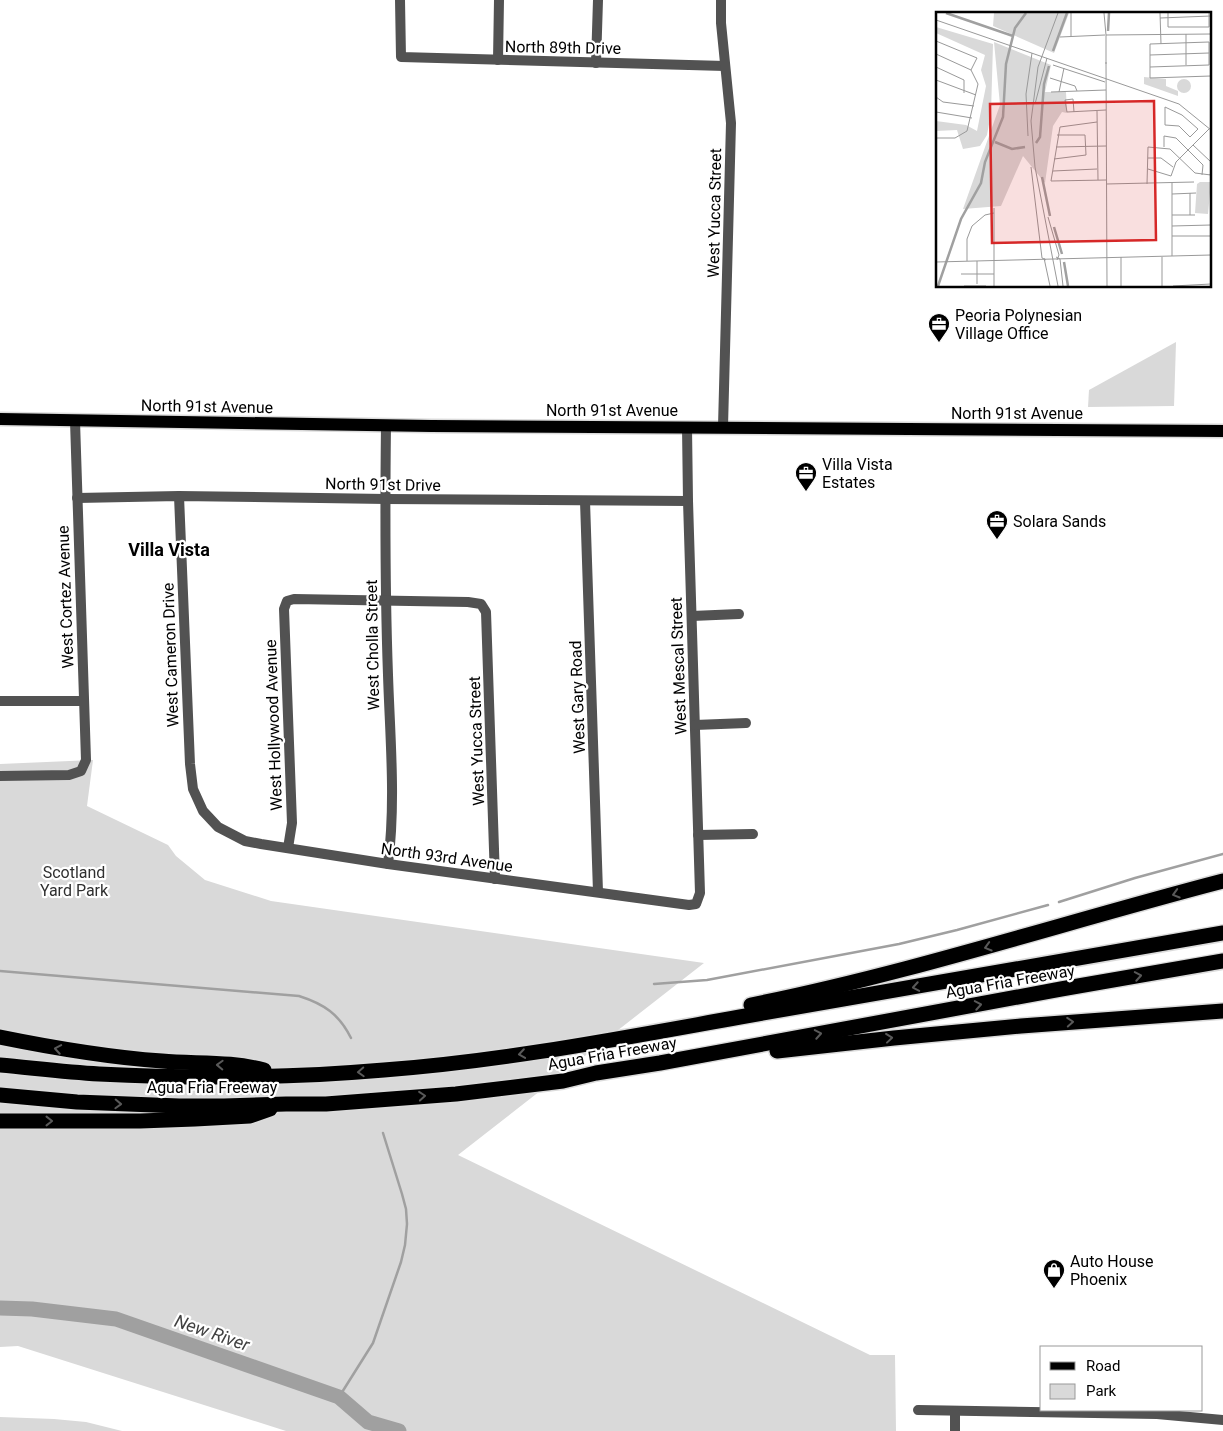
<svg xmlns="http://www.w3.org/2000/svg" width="1223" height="1431" font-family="Roboto,sans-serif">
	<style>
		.green { fill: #d9d9d9 }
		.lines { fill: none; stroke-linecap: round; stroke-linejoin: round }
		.stream { stroke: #a0a0a0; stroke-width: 2.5 }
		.river { stroke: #a0a0a0; stroke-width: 15 }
		.major-casing { stroke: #dbdbdb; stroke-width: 15 }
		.highway-casing { stroke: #dbdbdb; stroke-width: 18 }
		.minor { stroke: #525252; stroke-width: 10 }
		.major { stroke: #000; stroke-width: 12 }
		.highway { stroke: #000; stroke-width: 15 }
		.oneway { stroke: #595959 }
		.labels { text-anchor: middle; stroke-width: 4.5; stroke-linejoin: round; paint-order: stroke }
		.street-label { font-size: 16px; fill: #000; stroke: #fff }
		.poi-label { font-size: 16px; fill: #000; stroke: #fff; text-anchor: start }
		.park-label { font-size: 16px; fill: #303030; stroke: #fff }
		.neighbourhood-label { font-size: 18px; font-weight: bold; fill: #000; stroke: #fff }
		.water-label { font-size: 18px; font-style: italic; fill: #414141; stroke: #fff }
		.inset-river { fill: none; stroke: #a0a0a0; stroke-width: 2.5 }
		.inset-road { fill: none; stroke: #999; stroke-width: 1 }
		.view { fill: #d62828; fill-opacity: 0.15; stroke: #d62828; stroke-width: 2.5 }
		.inset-edge { fill: none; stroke: #000; stroke-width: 2.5 }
	</style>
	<rect width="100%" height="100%" fill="#fff"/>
	<g class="green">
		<polygon points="1176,342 1174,406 1088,407 1089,390"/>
		<polygon points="93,760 87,806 168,845 176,856 205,880 271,901 704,963 458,1155 870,1355 895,1355 896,1431 286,1431 18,1346 0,1347 0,764"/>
		<polygon points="0,1417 54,1419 86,1422 122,1431 0,1431"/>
	</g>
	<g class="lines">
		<g class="stream">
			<polyline points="1059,902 1135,878 1223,854"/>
			<path d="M0,971l299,25c25,8 40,18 52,42"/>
			<polyline points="654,984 707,980 899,944 957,930 1048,905"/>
			<polyline points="339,1397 373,1343 401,1262 405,1245 407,1224 406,1209 402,1194 383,1133"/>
		</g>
		<polyline class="river" points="0,1308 32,1309 116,1319 339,1397 368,1422 399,1431"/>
		<g class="major-casing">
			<polyline id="major" points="0,419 431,426 1223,431"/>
		</g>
		<g class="highway-casing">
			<g id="highway">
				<path d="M751,1005c160,-32 314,-83 472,-124"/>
				<path d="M0,1037c54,11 107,20 162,24 33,3 69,0 102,9"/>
				<polyline points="777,1051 894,1038 1021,1026 1223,1011"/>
				<path d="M0,1065c33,3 66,7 99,9 95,5 191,4 285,-4 120,-9 238,-32 356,-53 161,-28 322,-56 483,-84"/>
				<polyline points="0,1095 77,1102 179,1106 224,1106 286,1104 326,1104 456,1094 563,1081 596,1073 660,1063 1061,989 1223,961"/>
				<polyline points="0,1121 140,1121 195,1119 250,1116 270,1109"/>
			</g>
		</g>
		<g class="minor">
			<polyline points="400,0 401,57 725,66"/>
			<polyline points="721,0 721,23 731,123 723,427"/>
			<polyline points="498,60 499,0"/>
			<polyline points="596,63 598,0"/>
			<path d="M386,425c-1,83 -1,167 2,250 2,62 8,127 0,189"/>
			<polyline points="179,496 190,764 193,789 203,811 218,827 245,841 261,844 388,864 689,905 696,904 700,893 688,501 687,427"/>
			<polyline points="77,498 179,496 386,499 688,501"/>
			<polyline points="585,501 598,892"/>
			<polyline points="692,616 739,614"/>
			<polyline points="0,701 84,701"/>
			<polyline points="695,725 746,723"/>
			<polyline points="0,776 69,775 81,771 86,760 75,421"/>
			<polyline points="698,835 753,834"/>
			<polyline points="288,848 292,823 284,609 287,601 294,599 468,602 481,604 486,612 495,879"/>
			<polyline points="918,1410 1157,1414 1223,1420"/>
			<polyline points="955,1431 955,1411"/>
		</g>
		<use href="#major" class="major"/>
		<use href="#highway" class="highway"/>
	</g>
	<defs><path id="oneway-chevron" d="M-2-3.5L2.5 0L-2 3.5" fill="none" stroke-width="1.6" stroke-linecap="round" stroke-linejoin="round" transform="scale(1.25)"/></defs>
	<g class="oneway">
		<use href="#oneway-chevron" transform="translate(1176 894) rotate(164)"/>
		<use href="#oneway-chevron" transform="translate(988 947) rotate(164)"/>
		<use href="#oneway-chevron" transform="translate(1138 976) rotate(-10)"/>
		<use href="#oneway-chevron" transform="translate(916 987) rotate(170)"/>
		<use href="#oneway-chevron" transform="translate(978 1005) rotate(-10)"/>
		<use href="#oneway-chevron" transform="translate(1070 1022) rotate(-4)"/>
		<use href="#oneway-chevron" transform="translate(818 1034) rotate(-10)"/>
		<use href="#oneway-chevron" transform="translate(889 1038) rotate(-6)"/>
		<use href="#oneway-chevron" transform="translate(58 1049) rotate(-170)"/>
		<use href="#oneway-chevron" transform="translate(522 1054) rotate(172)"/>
		<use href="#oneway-chevron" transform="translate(220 1065) rotate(-178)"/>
		<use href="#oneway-chevron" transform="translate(361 1072) rotate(177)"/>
		<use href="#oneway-chevron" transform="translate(422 1096) rotate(-5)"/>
		<use href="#oneway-chevron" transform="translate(118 1104) rotate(2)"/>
		<use href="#oneway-chevron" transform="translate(49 1121)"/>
	</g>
	<defs>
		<g id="office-pin" transform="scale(1.125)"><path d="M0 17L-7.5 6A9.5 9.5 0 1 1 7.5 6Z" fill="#000" stroke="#fff"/><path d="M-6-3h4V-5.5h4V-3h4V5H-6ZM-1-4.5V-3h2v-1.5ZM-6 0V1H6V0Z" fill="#fff"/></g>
		<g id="shop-pin" transform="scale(1.125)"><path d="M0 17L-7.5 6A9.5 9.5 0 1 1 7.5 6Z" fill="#000" stroke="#fff"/><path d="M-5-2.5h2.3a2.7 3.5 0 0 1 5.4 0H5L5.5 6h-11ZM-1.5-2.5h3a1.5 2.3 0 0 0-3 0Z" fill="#fff"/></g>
	</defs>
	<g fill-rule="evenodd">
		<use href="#office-pin" x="939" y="324"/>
		<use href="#office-pin" x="806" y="473"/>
		<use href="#office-pin" x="997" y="521"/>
		<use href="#shop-pin" x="1054" y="1270"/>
	</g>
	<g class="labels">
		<g class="street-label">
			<text transform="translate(563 47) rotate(1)" y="6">North 89th Drive</text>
			<text transform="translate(714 213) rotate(-89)" y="6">West Yucca Street</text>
			<text transform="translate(207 406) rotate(1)" y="6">North 91st Avenue</text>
			<text x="612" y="416">North 91st Avenue</text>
			<text x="1017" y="419">North 91st Avenue</text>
			<text transform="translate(383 484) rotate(1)" y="6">North 91st Drive</text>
			<text transform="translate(65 597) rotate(-92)" y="6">West Cortez Avenue</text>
			<text transform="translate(372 645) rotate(-91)" y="6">West Cholla Street</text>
			<text transform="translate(170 655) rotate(-92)" y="6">West Cameron Drive</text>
			<text transform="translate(678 666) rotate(-92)" y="6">West Mescal Street</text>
			<text transform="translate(577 697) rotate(-92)" y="6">West Gary Road</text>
			<text transform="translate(273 725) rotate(-92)" y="6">West Hollywood Avenue</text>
			<text transform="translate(476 741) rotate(-92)" y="6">West Yucca Street</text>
			<text transform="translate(447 857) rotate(8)" y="6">North 93rd Avenue</text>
			<text transform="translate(1010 981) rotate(-10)" y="6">Agua Fria Freeway</text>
			<text transform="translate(612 1053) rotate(-10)" y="6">Agua Fria Freeway</text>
			<text x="212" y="1093">Agua Fria Freeway</text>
		</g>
		<g class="poi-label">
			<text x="955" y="321">Peoria Polynesian<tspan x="955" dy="18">Village Office</tspan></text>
			<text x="822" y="470">Villa Vista<tspan x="822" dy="18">Estates</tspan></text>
			<text x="1013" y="527">Solara Sands</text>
			<text x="1070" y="1267">Auto House<tspan x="1070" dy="18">Phoenix</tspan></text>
		</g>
		<g class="park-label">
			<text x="74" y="878">Scotland<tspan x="74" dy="18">Yard Park</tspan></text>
		</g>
		<g class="neighbourhood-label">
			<text x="169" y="556">Villa Vista</text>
		</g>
		<g class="water-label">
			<text transform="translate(212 1333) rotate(19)" y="6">New River</text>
		</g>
	</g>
	<g transform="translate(936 12)">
		<rect width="275" height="275" fill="#fff"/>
		<path d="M58,1h75l-15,40 -61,-27zM0,15l57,17 -2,69 -4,22 -7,11 -17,3 -6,-19 -21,1v-10l30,4 11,6 9,-45 -5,-16 4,-15 -49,-22zM58,30l57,23 -6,27h21l1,21 -5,-1 -9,14 -8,57 -22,-27 -22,50 -38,3 37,-104zM208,65l22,2v7l12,5v5l-34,-12zM241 74a7 7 0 1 1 14 0a7 7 0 1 1-14 0ZM264,170h11l-3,32 -13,-1 2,-29z" fill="#d9d9d9"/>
		<path class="inset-river" d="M10,1l67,23M172,19l1,-18M117,39l14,-38M59,130l17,7 13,-2M100,131l4,-6 4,-53 5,-18M106,165l8,39M118,215l8,27M128,250l4,24M2,274l23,-67 20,-36 4,-21 18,-45 3,-53 9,-36 11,-15"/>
		<path class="inset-road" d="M135,1v24M168,1l2,22M224,1l1,31M232,1v14h41v-14M224,6l51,-2M0,8l243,84 32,26M250,22v31M124,25l45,-2M0,29l41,17 -6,12M0,42l35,16 7,14 -11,47 -12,7h-19M214,43l59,-2M170,50l1,224M170,52v-29l105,-1M117,53l52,17M0,55l28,13v13M214,55l59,-2v-23l-59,2v34l61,-2M114,66l25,8 2,5M0,68l40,15M115,80l55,-2M123,80l5,-24M0,85l7,5 31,4M99,92l12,-46M229,95l17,8 16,14 -8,8 -11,-11 -14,-1zM161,99l1,69M0,100l36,6M138,100l-1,-13 -8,1 2,12 39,-2M161,110l-37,5 -9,54 55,-1M92,124l-2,-42 6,-41M257,133l18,17M120,135l50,-1M228,135v-11l12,2 27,27 -1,10M212,146h13l12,9M118,147l32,-4 -1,-20h-28M95,155l11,91 4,2M212,157l23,7 5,-14 33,-33M117,159l44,-2M236,171v73M170,172l88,-2M211,172l1,-37 22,2 25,24 16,2M254,181v22M236,182l24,-1M236,203h23M112,205l11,38 -2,5M236,214l39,-1M236,224h39M120,245l4,2 3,27M108,246l6,28M31,249v-22l5,-13 13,-11 9,-2M41,249v23M0,250l275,-7M25,262h33M28,274h22M58,274v-78M122,274l-23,-119 -4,-46 7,-54 20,-54M185,274v-29M226,274v-29M237,274l38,-2"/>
		<path class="view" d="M218,89l2,139 -164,3 -2,-139z"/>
		<rect width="275" height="275" class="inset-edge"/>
	</g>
	<rect x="1040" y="1346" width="162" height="65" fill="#ffffff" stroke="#999999"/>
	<rect x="1050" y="1362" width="25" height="8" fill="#000000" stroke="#999999"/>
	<text x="1086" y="1371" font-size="15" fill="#000000">Road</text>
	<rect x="1050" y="1384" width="25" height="15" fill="#d9d9d9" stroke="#999999"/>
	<text x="1086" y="1396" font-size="15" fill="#000000">Park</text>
</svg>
